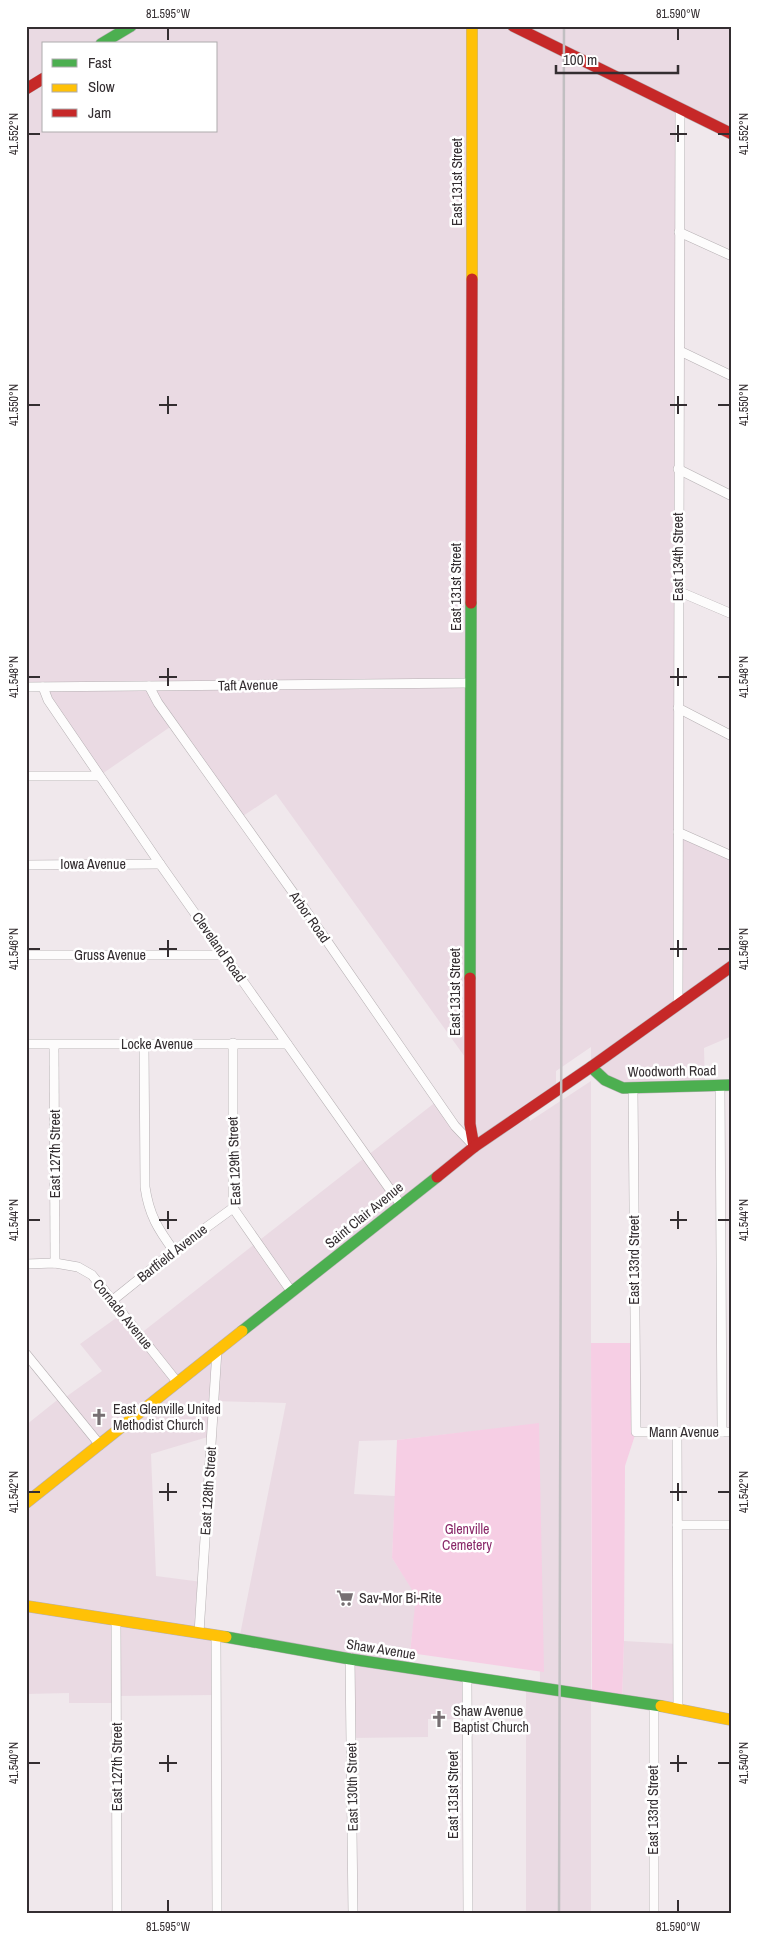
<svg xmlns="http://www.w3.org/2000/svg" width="758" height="1940" font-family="'Archivo Narrow',sans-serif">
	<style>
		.built { fill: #eadae3; fill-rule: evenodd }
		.green { fill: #f6cee4 }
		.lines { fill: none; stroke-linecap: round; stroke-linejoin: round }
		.street-casing { stroke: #b6b0b3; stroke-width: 10 }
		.fast-casing { stroke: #b6b0b3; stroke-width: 12 }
		.slow-casing { stroke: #b6b0b3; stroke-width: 12 }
		.jam-casing { stroke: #b6b0b3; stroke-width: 12 }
		.street { stroke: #fdfcfc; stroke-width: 9 }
		.fast { stroke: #4caf50; stroke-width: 11 }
		.slow { stroke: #ffc107; stroke-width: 11 }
		.jam { stroke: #c62828; stroke-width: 11 }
		.rail { stroke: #c1bfc1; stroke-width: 2.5 }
		.ticks { fill: none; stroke: #342e31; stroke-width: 2 }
		.labels { text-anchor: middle; stroke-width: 5; stroke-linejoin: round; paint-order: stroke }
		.street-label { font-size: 14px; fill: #342e31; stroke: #fff }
		.poi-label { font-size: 14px; fill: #342e31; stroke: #fff; text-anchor: start }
		.park-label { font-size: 14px; fill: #892969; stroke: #fff }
		.neatline { fill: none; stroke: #342e31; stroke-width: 2 }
		.ticks-label { font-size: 12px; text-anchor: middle; fill: #342e31 }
	</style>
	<rect width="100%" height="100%" fill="#f0e8ec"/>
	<g class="built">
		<path d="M26,26h706v108l-52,-24 -2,722 54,24v180l-28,12 1,38 -82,2 -32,-21v-20l-35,24v20l-29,19 3,11 61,-40v609l-51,-8 -2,-258 -141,16 -38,1 -5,53 41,2 -3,62 25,38 -9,72 59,9v42h-39v18l-77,1 -1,-79 -111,-19 47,-237 -72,-2 -3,35 -60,18 5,122 46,6 -3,51 17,2v60l-99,1v7h-48v-10l-43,1v-269l35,-28 2,2 39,-28 -22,-27 43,-31 17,21 297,-233 36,45 -3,-82 -194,-270 -36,24 -67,-93 -74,51 -56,-89h-17zM44,44h172v87h-172z"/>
		<polygon points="624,1641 678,1644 678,1709 622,1701"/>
		<polygon points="526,1691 591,1701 591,1914 526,1914"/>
	</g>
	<g class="green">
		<polygon points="591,1343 635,1343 636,1432 625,1466 624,1641 622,1701 592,1696"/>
		<polygon points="539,1423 544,1672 410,1653 416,1596 392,1558 397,1440"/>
	</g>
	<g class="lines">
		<g class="street-casing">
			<g id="street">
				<polyline points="679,232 732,256"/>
				<polyline points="680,351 732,376"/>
				<polyline points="678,469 732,496"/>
				<polyline points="678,591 732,614"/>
				<polyline points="149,686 158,703 302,905 455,1126 474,1146"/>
				<polyline points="26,687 470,683"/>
				<polyline points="43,687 48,700 160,864 401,1205"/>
				<polyline points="678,708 732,736"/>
				<polyline points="26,776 99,776"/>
				<polyline points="678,832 732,856"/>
				<polyline points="26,865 160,864"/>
				<polyline points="26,955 224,955"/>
				<polyline points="678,1004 680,110"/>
				<polyline points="233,1043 233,1208 291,1291"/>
				<polyline points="26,1044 287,1044"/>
				<path d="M144,1044l1,143c4,28 13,42 29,64"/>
				<polyline points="54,1045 55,1263"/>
				<polyline points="720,1085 722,1432"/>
				<polyline points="633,1088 636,1432 732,1432"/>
				<polyline points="26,1264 55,1263 78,1267 92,1275 178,1383"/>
				<polyline points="113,1300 174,1251 233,1208"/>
				<polyline points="26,1354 100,1445"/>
				<polyline points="677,1432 678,1709"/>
				<polyline points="677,1525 732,1525"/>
				<polyline points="116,1620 117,1914"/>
				<polyline points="199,1633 217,1350"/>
				<polyline points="216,1635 217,1914"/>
				<polyline points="350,1659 353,1914"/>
				<polyline points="467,1677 468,1914"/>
				<polyline points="654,1914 654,1706"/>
			</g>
		</g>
		<g class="fast-casing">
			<g id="fast">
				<polyline points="101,44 131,26"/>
				<polyline points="470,978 471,603"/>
				<polyline points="591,1067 605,1080 623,1088 732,1085"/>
				<polyline points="242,1331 437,1177"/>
				<polyline points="226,1637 350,1659 661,1706"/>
			</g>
		</g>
		<g class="slow-casing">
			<g id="slow">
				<polyline points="472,279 472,26"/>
				<polyline points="26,1503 242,1331"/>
				<polyline points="26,1606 226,1637"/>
				<polyline points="661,1706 732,1720"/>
			</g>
		</g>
		<g class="jam-casing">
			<g id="jam">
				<polyline points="513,26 732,134"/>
				<polyline points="26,89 44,78"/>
				<polyline points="471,603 472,279"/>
				<polyline points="470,978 470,1124 474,1147"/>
				<polyline points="437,1177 474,1147 591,1067 732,966"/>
			</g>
		</g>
		<use href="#street" class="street"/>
		<use href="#fast" class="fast"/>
		<use href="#slow" class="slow"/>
		<use href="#jam" class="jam"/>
		<polyline class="rail" points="559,1914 564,26"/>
	</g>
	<path class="ticks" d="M168,28v12M678,28v12M678,125v17M28,134h12M670,134h17M718,134h12M168,396v18M678,396v18M28,405h12M159,405h18M670,405h17M718,405h12M168,668v18M678,668v18M28,677h12M159,677h18M670,677h17M718,677h12M168,940v17M678,940v17M28,949h12M159,949h18M670,949h17M718,949h12M168,1211v18M678,1211v18M28,1220h12M159,1220h18M670,1220h17M718,1220h12M168,1483v18M678,1483v18M28,1492h12M159,1492h18M670,1492h17M718,1492h12M168,1755v17M678,1755v17M28,1763h12M159,1763h18M670,1763h17M718,1763h12M168,1900v12M678,1900v12"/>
	<defs>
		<g id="church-bare" transform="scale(1.35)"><path d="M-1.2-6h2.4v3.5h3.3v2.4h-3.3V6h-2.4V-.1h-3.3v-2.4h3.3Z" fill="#766f72" stroke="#fff" stroke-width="2.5" paint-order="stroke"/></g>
		<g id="supermarket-bare" transform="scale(1.35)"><path d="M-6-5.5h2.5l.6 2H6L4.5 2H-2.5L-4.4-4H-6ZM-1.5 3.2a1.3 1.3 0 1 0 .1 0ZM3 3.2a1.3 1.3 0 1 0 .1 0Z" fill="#766f72" stroke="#fff" stroke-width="2.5" paint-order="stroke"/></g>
	</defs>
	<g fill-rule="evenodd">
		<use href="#church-bare" x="99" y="1417"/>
		<use href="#supermarket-bare" x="345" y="1598"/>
		<use href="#church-bare" x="439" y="1719"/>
	</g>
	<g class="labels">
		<g class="street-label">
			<text transform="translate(457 182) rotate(-90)" y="5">East 131st Street</text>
			<text transform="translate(678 557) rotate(-90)" y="5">East 134th Street</text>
			<text transform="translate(456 587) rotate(-90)" y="5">East 131st Street</text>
			<text transform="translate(248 685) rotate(-1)" y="5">Taft Avenue</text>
			<text x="93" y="869">Iowa Avenue</text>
			<text transform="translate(310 917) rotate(55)" y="5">Arbor Road</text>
			<text transform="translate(219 947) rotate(55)" y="5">Cleveland Road</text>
			<text x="110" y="960">Gruss Avenue</text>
			<text transform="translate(455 992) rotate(-90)" y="5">East 131st Street</text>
			<text x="157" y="1049">Locke Avenue</text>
			<text transform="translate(672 1071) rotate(-1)" y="5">Woodworth Road</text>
			<text transform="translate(55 1154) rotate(-90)" y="5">East 127th Street</text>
			<text transform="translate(234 1161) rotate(-92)" y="5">East 129th Street</text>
			<text transform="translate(364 1215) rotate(-39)" y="5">Saint Clair Avenue</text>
			<text transform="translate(172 1253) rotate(-38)" y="5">Bartfield Avenue</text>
			<text transform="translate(634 1260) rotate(-90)" y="5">East 133rd Street</text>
			<text transform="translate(123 1314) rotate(51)" y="5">Cornado Avenue</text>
			<text x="684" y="1437">Mann Avenue</text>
			<text transform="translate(208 1491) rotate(-86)" y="5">East 128th Street</text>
			<text transform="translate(381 1649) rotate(9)" y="5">Shaw Avenue</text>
			<text transform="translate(117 1767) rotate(-90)" y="5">East 127th Street</text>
			<text transform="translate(352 1787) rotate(-91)" y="5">East 130th Street</text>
			<text transform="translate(453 1795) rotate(-90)" y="5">East 131st Street</text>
			<text transform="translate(653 1810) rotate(-90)" y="5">East 133rd Street</text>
		</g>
		<g class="poi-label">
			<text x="113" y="1414">East Glenville United<tspan x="113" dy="16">Methodist Church</tspan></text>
			<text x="359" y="1603">Sav-Mor Bi-Rite</text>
			<text x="453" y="1716">Shaw Avenue<tspan x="453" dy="16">Baptist Church</tspan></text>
		</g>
		<g class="park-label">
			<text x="467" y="1534">Glenville<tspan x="467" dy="16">Cemetery</tspan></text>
		</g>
	</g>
	<rect width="758" height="1940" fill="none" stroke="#ffffff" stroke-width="55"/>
	<rect x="42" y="42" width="175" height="90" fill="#ffffff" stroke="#aeabad"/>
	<rect x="52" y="59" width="25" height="8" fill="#4caf50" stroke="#aeabad"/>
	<text x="88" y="68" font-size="15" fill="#342e31">Fast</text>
	<rect x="52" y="84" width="25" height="8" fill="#ffc107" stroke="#aeabad"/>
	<text x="88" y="92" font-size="15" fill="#342e31">Slow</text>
	<rect x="52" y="109" width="25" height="8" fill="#c62828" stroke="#aeabad"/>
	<text x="88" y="118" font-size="15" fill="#342e31">Jam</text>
	<path d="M556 65v8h122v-8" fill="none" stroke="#342e31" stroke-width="2.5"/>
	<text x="563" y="65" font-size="15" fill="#342e31" stroke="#ffffff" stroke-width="4" paint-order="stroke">100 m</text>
	<rect x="28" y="28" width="702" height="1884" class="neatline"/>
	<g class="ticks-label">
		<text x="168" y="18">81.595°W</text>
		<text x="678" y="18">81.590°W</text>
		<text transform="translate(14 134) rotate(-90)" y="4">41.552°N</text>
		<text transform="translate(744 134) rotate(-90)" y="4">41.552°N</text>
		<text transform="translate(14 405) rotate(-90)" y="4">41.550°N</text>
		<text transform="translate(744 405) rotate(-90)" y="4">41.550°N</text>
		<text transform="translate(14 677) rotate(-90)" y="4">41.548°N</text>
		<text transform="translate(744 677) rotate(-90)" y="4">41.548°N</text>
		<text transform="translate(14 949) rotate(-90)" y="4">41.546°N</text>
		<text transform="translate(744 949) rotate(-90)" y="4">41.546°N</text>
		<text transform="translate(14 1220) rotate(-90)" y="4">41.544°N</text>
		<text transform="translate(744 1220) rotate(-90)" y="4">41.544°N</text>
		<text transform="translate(14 1492) rotate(-90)" y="4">41.542°N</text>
		<text transform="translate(744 1492) rotate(-90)" y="4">41.542°N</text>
		<text transform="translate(14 1763) rotate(-90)" y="4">41.540°N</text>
		<text transform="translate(744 1763) rotate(-90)" y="4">41.540°N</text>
		<text x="168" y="1931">81.595°W</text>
		<text x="678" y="1931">81.590°W</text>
	</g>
</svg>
